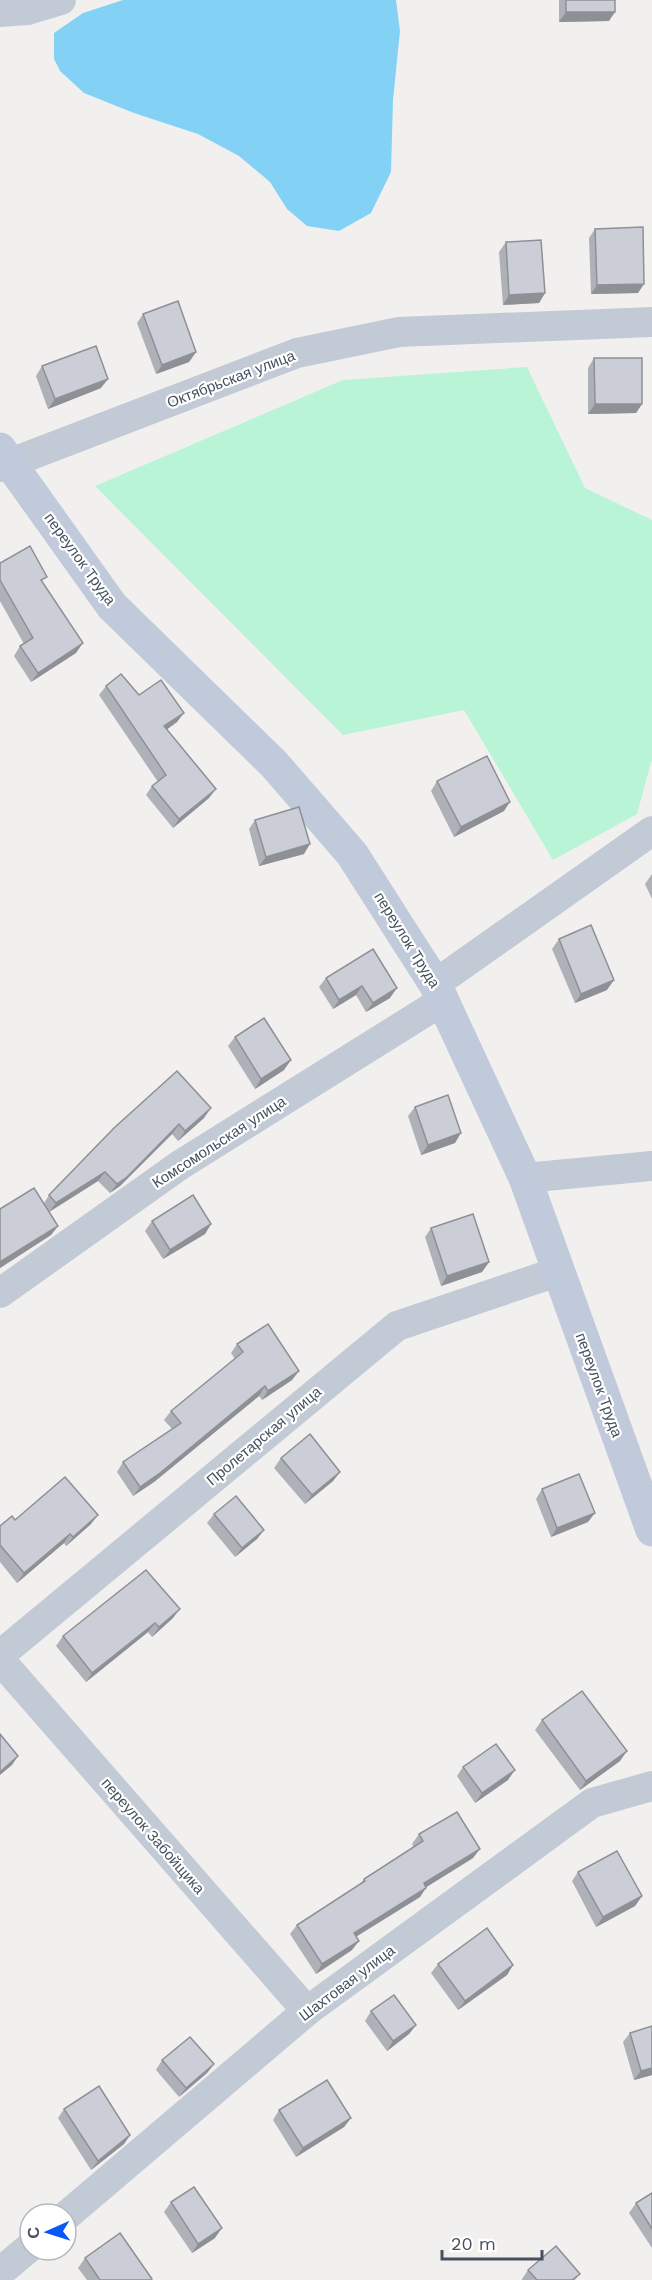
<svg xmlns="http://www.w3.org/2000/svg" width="652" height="2280" font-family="'Work Sans',sans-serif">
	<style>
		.green { fill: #baf4d6 }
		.water { fill: #83d2f5 }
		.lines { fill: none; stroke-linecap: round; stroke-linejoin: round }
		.street { stroke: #c2cad6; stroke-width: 30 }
		.secondary { stroke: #c0cada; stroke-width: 33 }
		.wall { fill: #afb1b8 }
		.shaded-wall { fill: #8e9096 }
		.building { fill: #cbced6; stroke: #8e9096; stroke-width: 1.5 }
		.labels { text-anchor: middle; stroke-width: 4.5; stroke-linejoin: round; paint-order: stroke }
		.street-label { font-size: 15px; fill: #46515f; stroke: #fff }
	</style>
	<rect width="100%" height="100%" fill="#f2f0ef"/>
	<polygon class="green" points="527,367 585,488 652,520 652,759 637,814 553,860 464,710 343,735 95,486 343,380"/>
	<polygon class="water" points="123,0 396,0 400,31 393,100 391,172 371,213 339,231 307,226 287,209 270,182 239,156 198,134 134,113 84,93 60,71 54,59 54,33 83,13"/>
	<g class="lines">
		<g class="street">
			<polyline points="0,12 28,10 61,0"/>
			<polyline points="0,467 297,353 399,332 652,322"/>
			<polyline points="435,984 652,831"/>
			<polyline points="525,1178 652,1166"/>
			<polyline points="0,1293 180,1165 444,1000"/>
			<polyline points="0,1655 397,1326 557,1272"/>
			<polyline points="0,1660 307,2011"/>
			<polyline points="66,2216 307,2011 592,1803 652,1786"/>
			<polyline points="0,2272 30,2247"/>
		</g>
		<polyline class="secondary" points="0,449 112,606 274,764 352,854 435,984 525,1178 652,1530"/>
	</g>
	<g class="wall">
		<polygon points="559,0 615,0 609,21 559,22"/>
		<polygon points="595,229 638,293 591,294 589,238"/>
		<polygon points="506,242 545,293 539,303 503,305 499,252"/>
		<polygon points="143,314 196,352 189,362 156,374 137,323"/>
		<polygon points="594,358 642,404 636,413 588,414 588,368"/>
		<polygon points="42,366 101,388 48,409 36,376"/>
		<polygon points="0,563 43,583 76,653 31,682 14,656 20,646 24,644 0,601"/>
		<polygon points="106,686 139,695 177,722 167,729 209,798 173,828 146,795 152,786 158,782 99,695"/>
		<polygon points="437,781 504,811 454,837 431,791"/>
		<polygon points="255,820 304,854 259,866 249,829"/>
		<polygon points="652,874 652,899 645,884"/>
		<polygon points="559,939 607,990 575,1003 552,949"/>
		<polygon points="373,949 390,998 366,1012 356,995 333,1009 319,987 326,978"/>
		<polygon points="235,1037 284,1070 255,1089 228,1046"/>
		<polygon points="415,1107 455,1143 421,1155 408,1116"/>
		<polygon points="204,1118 178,1141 172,1134 120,1186 110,1193 98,1181 49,1212 58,1226 51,1235 0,1268 0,1209 44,1203 49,1195 114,1128"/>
		<polygon points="152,1221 211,1224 205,1234 163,1259 145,1231"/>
		<polygon points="431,1228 489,1262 482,1272 441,1286 425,1237"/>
		<polygon points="237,1344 292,1380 262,1400 259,1396 154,1482 133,1496 117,1472 123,1462 172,1429 164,1420 171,1411 235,1359 231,1353"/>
		<polygon points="281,1458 340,1472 333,1481 305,1504 274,1468"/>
		<polygon points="542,1489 588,1522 551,1537 536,1499"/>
		<polygon points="214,1514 264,1530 257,1539 235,1557 207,1523"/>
		<polygon points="15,1520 91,1524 66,1546 64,1543 17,1583 0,1562 0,1526"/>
		<polygon points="173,1618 152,1637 148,1632 86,1682 56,1646 63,1636"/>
		<polygon points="542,1720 620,1761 580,1790 535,1730"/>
		<polygon points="463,1767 508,1780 475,1803 457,1776"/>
		<polygon points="419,1834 473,1858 426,1887 420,1897 356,1937 352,1950 316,1974 290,1934 297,1925 360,1884 364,1879 414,1847 412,1844"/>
		<polygon points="578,1872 642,1896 635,1906 596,1927 572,1881"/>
		<polygon points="438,1964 513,1965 507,1975 458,2010 431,1973"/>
		<polygon points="371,2011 416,2025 409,2034 387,2051 365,2021"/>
		<polygon points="652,2026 652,2075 634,2080 623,2042 630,2033"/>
		<polygon points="162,2060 214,2064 207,2073 179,2097 156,2070"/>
		<polygon points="64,2109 130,2135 124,2144 91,2170 58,2118"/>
		<polygon points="279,2110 351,2118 344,2127 296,2157 273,2120"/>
		<polygon points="652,2193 652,2248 629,2213 636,2203"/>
		<polygon points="171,2202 215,2238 192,2253 164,2212"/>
		<polygon points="85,2258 151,2280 87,2280 78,2268"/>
		<polygon points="528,2270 580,2274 575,2280 522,2280 522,2279"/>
	</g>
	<g class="shaded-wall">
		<polygon points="566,12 615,12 609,21 559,22"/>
		<polygon points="644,284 638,293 591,294 597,285"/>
		<polygon points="545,293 539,303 503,305 509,295"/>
		<polygon points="196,352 189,362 156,374 162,365"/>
		<polygon points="108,379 101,388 48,409 55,399"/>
		<polygon points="595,404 642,404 636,413 588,414"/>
		<polygon points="83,643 76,653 31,682 38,673"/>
		<polygon points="184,713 177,722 158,736 164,726"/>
		<polygon points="216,789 209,798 173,828 179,819"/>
		<polygon points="510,802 504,811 454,837 461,827"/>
		<polygon points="310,844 304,854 259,866 266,857"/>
		<polygon points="614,980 607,990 575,1003 581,994"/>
		<polygon points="362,986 356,995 333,1009 339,1000"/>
		<polygon points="397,988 390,998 366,1012 373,1003"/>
		<polygon points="291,1060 284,1070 255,1089 261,1079"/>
		<polygon points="211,1108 204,1118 178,1141 185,1131"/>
		<polygon points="179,1124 172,1134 120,1186 110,1193 117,1184"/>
		<polygon points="461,1133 455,1143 421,1155 428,1145"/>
		<polygon points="105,1172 98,1181 49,1212 56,1203"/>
		<polygon points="211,1224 205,1234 163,1259 170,1250"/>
		<polygon points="58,1226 51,1235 0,1268 0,1262"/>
		<polygon points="489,1262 482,1272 441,1286 447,1276"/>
		<polygon points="299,1371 292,1380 262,1400 268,1391"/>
		<polygon points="265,1386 259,1396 154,1482 133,1496 140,1487"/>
		<polygon points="340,1472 333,1481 305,1504 312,1495"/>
		<polygon points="595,1513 588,1522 551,1537 557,1528"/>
		<polygon points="98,1515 91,1524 66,1546 73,1537"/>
		<polygon points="264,1530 257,1539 235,1557 242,1548"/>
		<polygon points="70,1534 64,1543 17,1583 24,1573"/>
		<polygon points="180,1609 173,1618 152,1637 159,1627"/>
		<polygon points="155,1623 148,1632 86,1682 92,1673"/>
		<polygon points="627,1751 620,1761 580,1790 586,1781"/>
		<polygon points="18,1756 12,1765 0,1775 0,1772"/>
		<polygon points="515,1770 508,1780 475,1803 482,1793"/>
		<polygon points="480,1849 473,1858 417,1893 424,1883"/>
		<polygon points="426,1888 420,1897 347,1942 354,1933"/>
		<polygon points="642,1896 635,1906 596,1927 603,1917"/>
		<polygon points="359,1941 352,1950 316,1974 322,1964"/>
		<polygon points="513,1965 507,1975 458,2010 465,2001"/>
		<polygon points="416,2025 409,2034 387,2051 393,2041"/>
		<polygon points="214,2064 207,2073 179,2097 186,2088"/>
		<polygon points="652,2068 652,2075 634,2080 641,2071"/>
		<polygon points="351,2118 344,2127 296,2157 303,2148"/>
		<polygon points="130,2135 124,2144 91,2170 98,2161"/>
		<polygon points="222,2228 215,2238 192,2253 198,2244"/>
	</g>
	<g class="building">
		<rect x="566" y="0" width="49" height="12"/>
		<polygon points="643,227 644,284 597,285 595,229"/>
		<polygon points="541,240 545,293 509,295 506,242"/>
		<polygon points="178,301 196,352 162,365 143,314"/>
		<polygon points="96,346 108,379 55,399 42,366"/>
		<polygon points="594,358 642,358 642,404 595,404"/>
		<polygon points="30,546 47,577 41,580 83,643 38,673 20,646 33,638 0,580 0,563"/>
		<polygon points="121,674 139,695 161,680 184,713 164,726 216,789 179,819 152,786 166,775 106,686"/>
		<polygon points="487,756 510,802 461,827 437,781"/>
		<polygon points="299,807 310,844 266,857 255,820"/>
		<polygon points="591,925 614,980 581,994 559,939"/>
		<polygon points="373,949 397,988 373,1003 362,986 339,1000 326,978"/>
		<polygon points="264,1018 291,1060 261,1079 235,1037"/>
		<polygon points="177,1071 211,1108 185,1131 179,1124 127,1177 117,1184 105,1172 56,1203 49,1195 114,1128"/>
		<polygon points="448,1095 461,1133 428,1145 415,1107"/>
		<polygon points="34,1188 58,1226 0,1262 0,1209"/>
		<polygon points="193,1195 211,1224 170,1250 152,1221"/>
		<polygon points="473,1214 489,1262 447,1276 431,1228"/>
		<polygon points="268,1324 299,1371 268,1391 265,1386 160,1473 140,1487 123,1462 181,1423 171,1411 243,1352 237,1344"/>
		<polygon points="310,1434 340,1472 312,1495 281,1458"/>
		<polygon points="579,1474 595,1513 557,1528 542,1489"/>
		<polygon points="65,1477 98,1515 73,1537 70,1534 24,1573 0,1545 0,1526 12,1516 15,1520"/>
		<polygon points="236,1496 264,1530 242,1548 214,1514"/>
		<polygon points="146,1570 180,1609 159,1627 155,1623 92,1673 63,1636"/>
		<polygon points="582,1691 627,1751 586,1781 542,1720"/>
		<polygon points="0,1734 18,1756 0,1772"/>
		<polygon points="496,1744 515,1770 482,1793 463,1767"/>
		<polygon points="457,1812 480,1849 424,1883 426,1888 354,1933 359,1941 322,1964 297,1925 365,1881 364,1879 423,1841 419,1834"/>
		<polygon points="617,1851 642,1896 603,1917 578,1872"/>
		<polygon points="487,1928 513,1965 465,2001 438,1964"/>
		<polygon points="394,1995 416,2025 393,2041 371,2011"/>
		<polygon points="652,2026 652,2068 641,2071 630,2033"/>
		<polygon points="190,2037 214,2064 186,2088 162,2060"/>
		<polygon points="327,2080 351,2118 303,2148 279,2110"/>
		<polygon points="99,2086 130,2135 98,2161 64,2109"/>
		<polygon points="194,2187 222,2228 198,2244 171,2202"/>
		<polygon points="652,2193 652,2229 636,2203"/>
		<polygon points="120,2233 152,2279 151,2280 100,2280 85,2258"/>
		<polygon points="556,2246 580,2274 572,2280 537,2280 528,2270"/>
	</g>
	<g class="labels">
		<g class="street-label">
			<text transform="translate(231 379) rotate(-21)" y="5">Октябрьская улица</text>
			<text transform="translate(80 559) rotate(54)" y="5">переулок Труда</text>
			<text transform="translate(407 940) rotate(58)" y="5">переулок Труда</text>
			<text transform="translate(219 1142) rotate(-33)" y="5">Комсомольская улица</text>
			<text transform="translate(599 1385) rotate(70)" y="5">переулок Труда</text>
			<text transform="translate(264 1436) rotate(-40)" y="5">Пролетарская улица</text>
			<text transform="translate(153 1836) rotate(49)" y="5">переулок Забойщика</text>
			<text transform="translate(347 1983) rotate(-37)" y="5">Шахтовая улица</text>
		</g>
	</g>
	<g transform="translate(48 2232) rotate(267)"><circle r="28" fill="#ffffff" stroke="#b5b9bf" stroke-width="1.5"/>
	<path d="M0-4.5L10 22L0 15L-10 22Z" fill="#0758f5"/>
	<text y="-9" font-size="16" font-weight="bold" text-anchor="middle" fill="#46515f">С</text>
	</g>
	<path d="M442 2250v9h100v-9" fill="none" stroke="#46515f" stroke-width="3"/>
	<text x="451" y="2250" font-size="18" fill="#46515f" stroke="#ffffff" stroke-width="4.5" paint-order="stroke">20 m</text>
</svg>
